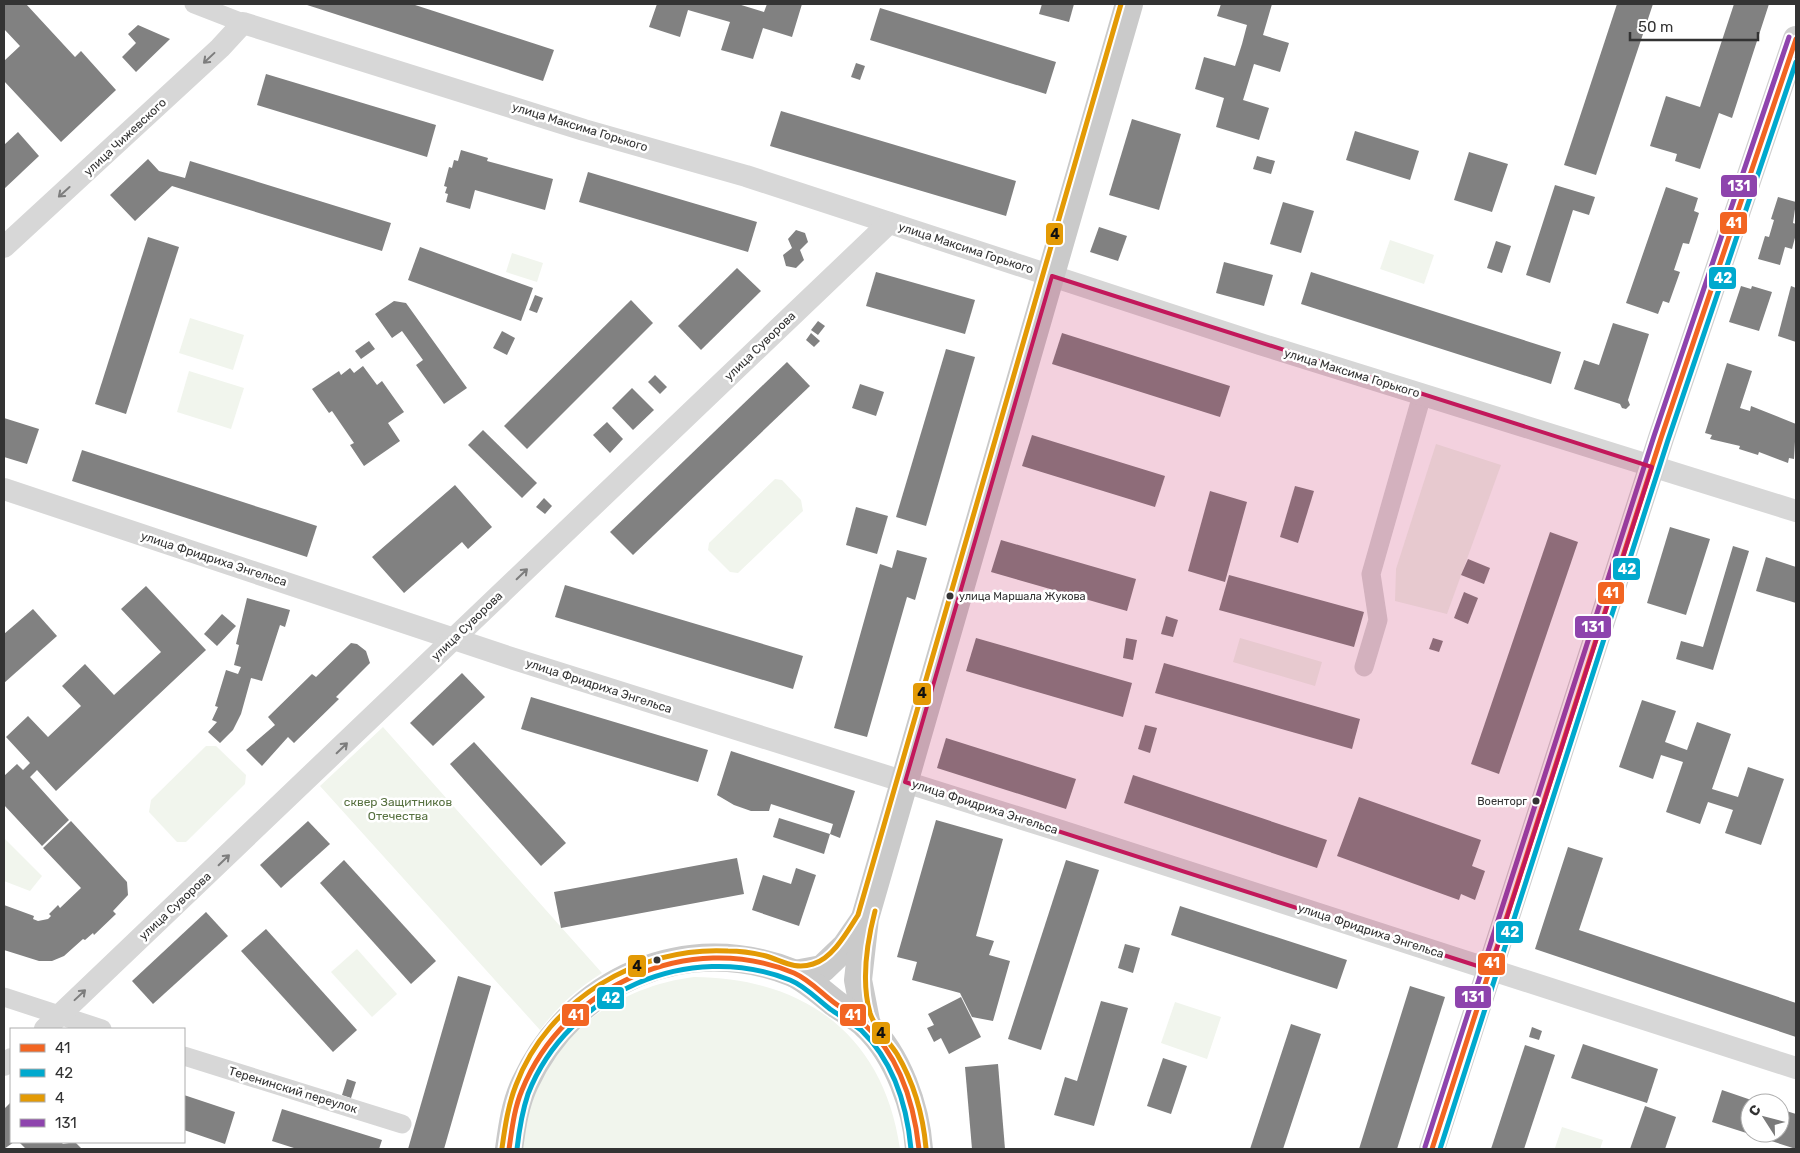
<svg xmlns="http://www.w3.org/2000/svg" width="1800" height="1153" font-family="Rubik,sans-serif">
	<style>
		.green { fill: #f1f5ed }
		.building { fill: #818181 }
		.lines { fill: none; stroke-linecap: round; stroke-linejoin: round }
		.minor { stroke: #d7d7d7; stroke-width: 19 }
		.tertiary { stroke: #d7d7d7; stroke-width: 22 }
		.secondary { stroke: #d0d0d0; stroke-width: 26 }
		.primary { stroke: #cacaca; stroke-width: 28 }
		.bus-1-casing { stroke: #fff; stroke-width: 9 }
		.bus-2-casing { stroke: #fff; stroke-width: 9 }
		.bus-3-casing { stroke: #fff; stroke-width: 9 }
		.bus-4-casing { stroke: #fff; stroke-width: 9 }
		.bus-1 { stroke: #f26522; stroke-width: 5 }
		.bus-2 { stroke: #00a9ce; stroke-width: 5 }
		.bus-3 { stroke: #e39a05; stroke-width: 5 }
		.bus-4 { stroke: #8e44ad; stroke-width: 5 }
		.oneway { stroke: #7d7d7d }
		.marked { fill: #c2185b; fill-opacity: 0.2; stroke: #c2185b; stroke-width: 4; stroke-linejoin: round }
		.bus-dot { fill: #333; stroke: #fff; stroke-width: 2 }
		.labels { text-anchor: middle; stroke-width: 5; stroke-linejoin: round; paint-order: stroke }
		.bus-label { font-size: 11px; fill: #333; stroke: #fff; text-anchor: start }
		.street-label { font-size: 12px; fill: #333; stroke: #fff }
		.park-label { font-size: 12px; fill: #56703f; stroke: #fff }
		.line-badge { stroke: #fff; stroke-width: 2 }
		.badge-label { font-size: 14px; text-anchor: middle; font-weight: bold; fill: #fff }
		.pale-badge-label { font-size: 14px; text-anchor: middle; font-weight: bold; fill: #111 }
	</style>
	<rect width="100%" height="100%" fill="#fff"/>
	<g class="green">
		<polygon points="1390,240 1434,255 1424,284 1380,269"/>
		<polygon points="512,253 543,263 537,282 506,272"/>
		<polygon points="190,318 244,335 233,370 179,353"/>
		<polygon points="189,371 244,388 231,429 177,412"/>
		<polygon points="1436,444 1501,465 1447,614 1395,601 1396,569"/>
		<polygon points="775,479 782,480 801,500 803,511 738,573 730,572 708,550 709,543"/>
		<polygon points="1240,638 1322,662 1315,686 1233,662"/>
		<path d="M383,727l219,246c-25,16 -44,33 -62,57l-220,-244z"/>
		<polygon points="206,746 216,746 246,775 245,784 186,842 177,842 149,812 151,800"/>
		<polygon points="4,838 42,876 30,891 4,881"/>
		<polygon points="357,949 397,994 372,1017 331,972"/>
		<path d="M694,977c112,1 190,59 206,172h-379c3,-14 4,-31 9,-45 23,-72 91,-118 164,-127z"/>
		<polygon points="1175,1002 1221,1017 1207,1059 1161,1043"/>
		<polygon points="1562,1127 1603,1140 1600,1149 1555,1148"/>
	</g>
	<g class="building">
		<polygon points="4,4 26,4 75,57 81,51 116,90 61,142 4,81 4,61 20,46 4,29"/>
		<polygon points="304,4 412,4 554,50 543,81"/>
		<polygon points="657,4 738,4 764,12 767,4 802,4 792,37 763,28 753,59 721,50 730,22 688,10 680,37 649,27"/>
		<polygon points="1042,4 1074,4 1069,22 1039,14"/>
		<polygon points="1221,4 1272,4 1263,35 1289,43 1280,72 1254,64 1243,100 1269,108 1259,140 1216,127 1224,98 1195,89 1204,57 1235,66 1242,44 1247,25 1217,16"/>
		<polygon points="1617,4 1653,4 1596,175 1564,165"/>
		<polygon points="1734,4 1769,4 1732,118 1719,113 1700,169 1675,161 1677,154 1650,146 1666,96 1700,107"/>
		<polygon points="880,8 1056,62 1046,94 870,40"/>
		<polygon points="138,25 170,39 136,72 122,57 136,43 128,34"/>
		<polygon points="856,63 865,66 860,80 851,77"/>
		<polygon points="266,74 436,125 427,157 257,105"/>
		<polygon points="781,111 1016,181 1006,216 770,146"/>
		<polygon points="1132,119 1181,134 1159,210 1109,195"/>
		<polygon points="1355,131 1419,151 1410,180 1346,160"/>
		<polygon points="18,132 39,156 4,189 4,145"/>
		<polygon points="461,150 488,158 487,161 553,179 545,210 475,190 470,209 446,202 448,194 445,193 447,187 444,186 449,167 452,168 454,160 458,161"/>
		<polygon points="1469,152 1508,164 1492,212 1454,200"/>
		<polygon points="1257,156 1275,161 1271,174 1253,169"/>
		<polygon points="148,159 159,171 185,178 190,161 391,223 382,251 172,186 135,221 110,195"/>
		<polygon points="588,172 757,222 748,252 579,202"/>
		<polygon points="1555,185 1595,197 1589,215 1573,210 1550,283 1526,275"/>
		<polygon points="1666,187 1698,198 1694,211 1699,213 1689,244 1683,243 1674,270 1680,272 1669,303 1663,301 1658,314 1626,303"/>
		<polygon points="1778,197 1796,202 1793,223 1796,224 1796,234 1792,249 1785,247 1780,265 1758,259 1765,236 1769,237 1774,220 1771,219"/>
		<polygon points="1283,202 1314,211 1301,253 1270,244"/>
		<polygon points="1099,227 1127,236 1118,261 1090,252"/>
		<polygon points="796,230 805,233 808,242 800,250 804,260 796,268 786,266 783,255 792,248 788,239"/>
		<polygon points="148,237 179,247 126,414 95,404"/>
		<polygon points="1496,241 1511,246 1502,273 1487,268"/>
		<polygon points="420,247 533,288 521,321 408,280"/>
		<polygon points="1224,262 1273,275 1264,306 1216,293"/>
		<polygon points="737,268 761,291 701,350 678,326"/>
		<polygon points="876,272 975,300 965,334 866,306"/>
		<polygon points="1311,272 1561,352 1551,384 1301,304"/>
		<polygon points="1741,286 1751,289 1752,286 1772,292 1759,331 1729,322"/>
		<polygon points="1791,286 1796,288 1796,342 1778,336"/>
		<polygon points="535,295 543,298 537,313 529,310"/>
		<polygon points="631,300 653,323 527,449 504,426"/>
		<polygon points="394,301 406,303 467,388 444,404 416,365 423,360 402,331 392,338 375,314"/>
		<polygon points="818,321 825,326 818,335 811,330"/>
		<polygon points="1613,323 1649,334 1628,400 1630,405 1626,409 1622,408 1620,404 1574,389 1584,360 1599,365"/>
		<polygon points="502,331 515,338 507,355 493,348"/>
		<polygon points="811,333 820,341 814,347 806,340"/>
		<polygon points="1062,333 1230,386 1220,417 1052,364"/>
		<polygon points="369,341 375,349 361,359 355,351"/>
		<polygon points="946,349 975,357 926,526 896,517"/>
		<polygon points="787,362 810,386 633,555 610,532"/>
		<polygon points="1727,363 1752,371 1740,408 1750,411 1751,406 1796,424 1794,459 1789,458 1788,463 1759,452 1758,455 1739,449 1740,446 1710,439 1712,435 1705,433"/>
		<polygon points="363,366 377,385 382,381 404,412 388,423 400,441 364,466 350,445 354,443 332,411 329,413 312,389 339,371 341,375 350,368 354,373"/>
		<polygon points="655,375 667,387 660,394 648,382"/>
		<polygon points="860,384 884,392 876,416 852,408"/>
		<polygon points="632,388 654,410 633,430 612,408"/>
		<polygon points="4,418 39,429 27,464 4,457"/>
		<polygon points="607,422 623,439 610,453 593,435"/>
		<polygon points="483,430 537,483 522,498 468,445"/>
		<polygon points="1032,435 1165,476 1155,507 1022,466"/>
		<polygon points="82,450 317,526 307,557 72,481"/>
		<polygon points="455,485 492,527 468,549 462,542 404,593 372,557"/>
		<polygon points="1295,486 1314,491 1298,543 1280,537"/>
		<polygon points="1210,491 1247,502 1225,582 1188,571"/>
		<polygon points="544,498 552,506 545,514 536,507"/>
		<polygon points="856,507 888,516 877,554 846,545"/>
		<polygon points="1670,527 1710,539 1686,615 1647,603"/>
		<polygon points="1550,532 1578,542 1499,774 1471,764"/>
		<polygon points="1001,540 1136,579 1127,611 991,572"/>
		<polygon points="1733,546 1749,551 1713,670 1676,659 1681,641 1703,647"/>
		<polygon points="897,550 927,558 915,600 907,597 867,737 834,728 880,564 892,568"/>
		<polygon points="1766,557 1796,567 1796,603 1756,591"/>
		<polygon points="1468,559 1490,568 1484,584 1461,575"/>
		<polygon points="1229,575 1364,612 1354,647 1219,610"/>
		<polygon points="565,585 803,656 793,689 555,617"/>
		<polygon points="146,586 206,650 56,791 37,770 30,777 69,820 42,846 4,805 4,776 17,764 23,770 30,763 6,737 28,716 48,737 81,706 62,686 85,664 114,695 161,652 121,609"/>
		<polygon points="1464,592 1478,598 1468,624 1454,618"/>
		<polygon points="247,598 290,610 285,627 280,625 262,681 251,678 241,714 233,730 220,743 208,732 217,722 212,720 218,707 215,706 226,670 238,674 241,667 234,665 239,645 236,644"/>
		<polygon points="33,609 57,636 4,683 4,634"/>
		<polygon points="222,614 236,626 217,646 204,634"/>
		<polygon points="1166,616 1178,620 1173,637 1161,634"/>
		<polygon points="976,638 1132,683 1123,717 966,671"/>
		<polygon points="1126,638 1137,640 1133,660 1123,658"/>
		<polygon points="1433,638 1443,641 1439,652 1429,649"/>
		<polygon points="351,643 357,644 366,651 370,663 336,697 339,699 294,743 288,737 262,766 246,750 275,725 268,717 312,674 316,677"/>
		<polygon points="1164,663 1360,719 1352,749 1155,693"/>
		<polygon points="462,673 485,697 433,746 410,723"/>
		<polygon points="531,697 708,750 698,782 521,729"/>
		<polygon points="1642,700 1676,711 1665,742 1687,750 1697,722 1731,734 1712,789 1738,797 1748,767 1784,779 1761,845 1725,833 1733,810 1708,802 1700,824 1666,812 1683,762 1661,755 1653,779 1619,767"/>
		<polygon points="1145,725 1157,728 1150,753 1138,749"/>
		<polygon points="946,738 1076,779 1066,809 937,768"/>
		<polygon points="474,742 566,843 541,866 450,764"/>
		<polygon points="731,751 855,791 840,838 830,834 833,824 771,804 769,811 751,811 734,805 717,795"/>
		<polygon points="1133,775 1327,840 1317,868 1124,803"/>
		<polygon points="1359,797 1481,840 1472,866 1485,871 1475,900 1461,894 1459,900 1337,856"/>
		<polygon points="779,818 830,834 824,854 773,837"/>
		<polygon points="936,820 1003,839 976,936 994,941 989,955 1010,961 993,1021 972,1017 960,993 912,980 917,962 897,957"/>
		<polygon points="71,821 127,882 128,895 113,911 116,914 94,935 93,933 85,940 83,939 64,956 52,961 39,961 4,950 4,905 34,916 33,919 38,921 48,919 51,916 49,914 58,905 60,908 81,888 43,848"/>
		<polygon points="308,821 330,844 281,888 260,865"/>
		<polygon points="1568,847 1603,858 1579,930 1796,1003 1796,1037 1535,949"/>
		<polygon points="737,858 744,894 561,928 554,892"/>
		<polygon points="344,860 436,961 411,984 320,883"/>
		<polygon points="1066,860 1099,870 1041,1050 1008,1039"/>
		<polygon points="796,868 816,875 799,926 752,910 763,875 791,884"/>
		<polygon points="1180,906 1347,960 1337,989 1171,935"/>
		<polygon points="206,912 228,936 153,1004 132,981"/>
		<polygon points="266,929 357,1030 333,1052 241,951"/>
		<polygon points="1125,944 1140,948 1133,973 1118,968"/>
		<polygon points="458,976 491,986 444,1149 408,1149"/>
		<polygon points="1410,986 1445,997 1397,1149 1359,1149"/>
		<polygon points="961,997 981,1037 949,1054 941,1038 934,1042 927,1028 934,1025 928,1014"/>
		<polygon points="1101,1001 1128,1008 1094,1126 1054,1115 1065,1077 1077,1081"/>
		<polygon points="1291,1024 1321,1034 1283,1149 1250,1149"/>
		<polygon points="1532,1027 1542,1031 1539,1040 1529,1037"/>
		<polygon points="1583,1044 1658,1069 1647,1103 1571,1078"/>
		<polygon points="1525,1045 1555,1055 1524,1149 1491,1149"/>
		<polygon points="1163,1058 1187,1066 1171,1114 1147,1106"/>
		<polygon points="998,1064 1005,1149 972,1149 965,1067"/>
		<polygon points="347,1079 356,1082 351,1098 342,1095"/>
		<polygon points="1722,1090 1760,1103 1750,1103 1750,1133 1780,1133 1780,1109 1796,1114 1796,1149 1712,1122"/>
		<polygon points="184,1095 235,1112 225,1144 184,1130"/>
		<polygon points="11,1102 11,1142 14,1142 4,1149 4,1109"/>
		<polygon points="1645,1106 1676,1117 1665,1149 1630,1149"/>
		<polygon points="282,1109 382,1140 379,1149 297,1149 272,1141"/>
		<polygon points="19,1142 61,1142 63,1144 75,1142 82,1149 26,1149"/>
	</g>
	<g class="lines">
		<g class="minor">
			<polyline points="194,4 243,23"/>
			<polyline points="1364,667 1378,620 1371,574 1422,395"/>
			<polyline points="4,997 102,1029"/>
			<polyline points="184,1056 402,1124"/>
		</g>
		<g class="tertiary">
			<polyline points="4,247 220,48 243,23 584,130 746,176 1260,344 1796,511"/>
			<polyline points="4,489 514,659 1061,831 1796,1068"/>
			<polyline points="45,1029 889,223"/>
			<polyline points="4,1065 11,1059"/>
		</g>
		<polyline class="secondary" points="1432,1149 1661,438 1796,39"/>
		<g class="primary">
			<polyline points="795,974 822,969 846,946 864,920"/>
			<polyline points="867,1026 858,980 865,918 1129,4"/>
			<path d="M509,1149c3,-22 6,-45 16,-66 48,-103 161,-153 268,-110 15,7 30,21 43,31 10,7 22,13 31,22 31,30 49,81 52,123"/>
		</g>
		<g class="bus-1-casing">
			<g id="bus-1">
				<path d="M509,1149c3,-20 5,-40 13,-59 42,-104 167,-161 272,-117 16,7 28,21 42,31 10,7 20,12 28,20 35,31 50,80 55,125"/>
				<polyline points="1432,1149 1661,438 1796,39"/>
			</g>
		</g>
		<g class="bus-2-casing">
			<g id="bus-2">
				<path d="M517,1149c2,-18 5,-37 11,-55 40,-102 161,-154 262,-114 15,6 27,19 40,29 10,7 21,13 31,21 32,31 46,76 50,119"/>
				<polyline points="1440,1149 1668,440 1796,62"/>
			</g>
		</g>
		<g class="bus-3-casing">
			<g id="bus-3">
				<path d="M875,911c-8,31 -14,70 -5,102 5,16 18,27 27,41 17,29 26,61 29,94"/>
				<path d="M502,1148c3,-21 6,-43 14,-63 32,-85 122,-139 212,-134 12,0 26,2 38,5 17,5 28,14 47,8 20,-6 34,-32 45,-49l263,-911"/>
			</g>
		</g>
		<g class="bus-4-casing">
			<polyline id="bus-4" points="1425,1147 1654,436 1789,37"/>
		</g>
		<use href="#bus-1" class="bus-1"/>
		<use href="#bus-2" class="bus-2"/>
		<use href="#bus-3" class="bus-3"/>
		<use href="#bus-4" class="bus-4"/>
	</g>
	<defs><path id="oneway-shaft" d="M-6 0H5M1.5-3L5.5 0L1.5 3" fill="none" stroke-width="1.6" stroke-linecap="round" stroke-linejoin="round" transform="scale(1.25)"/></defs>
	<g class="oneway">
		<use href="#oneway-shaft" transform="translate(209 58) rotate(137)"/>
		<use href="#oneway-shaft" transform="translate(64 192) rotate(138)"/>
		<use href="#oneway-shaft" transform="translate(522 574) rotate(-44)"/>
		<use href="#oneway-shaft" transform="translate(342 748) rotate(-44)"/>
		<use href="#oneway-shaft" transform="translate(224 860) rotate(-44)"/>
		<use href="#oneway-shaft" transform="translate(80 995) rotate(-43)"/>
	</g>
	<path class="marked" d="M1052,276l600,191 -162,503 -585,-188z"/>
	<g class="bus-dot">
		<circle cx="950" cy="596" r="4.5"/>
		<circle cx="1536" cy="801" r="4.5"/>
		<circle cx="657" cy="960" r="4.5"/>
	</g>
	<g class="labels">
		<g class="bus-label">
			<text x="959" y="600">улица Маршала Жукова</text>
			<text x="1527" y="805" text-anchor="end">Военторг</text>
		</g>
		<g class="street-label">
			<text transform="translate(580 127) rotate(17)" y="4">улица Максима Горького</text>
			<text transform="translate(125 137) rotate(-43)" y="4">улица Чижевского</text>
			<text transform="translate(966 248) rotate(18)" y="4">улица Максима Горького</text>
			<text transform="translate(760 346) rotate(-44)" y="4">улица Суворова</text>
			<text transform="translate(1352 373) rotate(17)" y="4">улица Максима Горького</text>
			<text transform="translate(214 559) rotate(18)" y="4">улица Фридриха Энгельса</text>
			<text transform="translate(467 626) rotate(-44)" y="4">улица Суворова</text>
			<text transform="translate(599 686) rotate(18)" y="4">улица Фридриха Энгельса</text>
			<text transform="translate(985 807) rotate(18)" y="4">улица Фридриха Энгельса</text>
			<text transform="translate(175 906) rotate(-43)" y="4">улица Суворова</text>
			<text transform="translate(1371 931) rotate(18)" y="4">улица Фридриха Энгельса</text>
			<text transform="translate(293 1090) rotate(17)" y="4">Теренинский переулок</text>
		</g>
		<g class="park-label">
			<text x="398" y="806">сквер Защитников<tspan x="398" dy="14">Отечества</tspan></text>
		</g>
	</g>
	<g class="line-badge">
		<rect x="1720" y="174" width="38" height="24" rx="5" fill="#8e44ad"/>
		<rect x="1719" y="211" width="29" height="24" rx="5" fill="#f26522"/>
		<rect x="1045" y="222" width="19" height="24" rx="5" fill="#e39a05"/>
		<rect x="1708" y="266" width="29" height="24" rx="5" fill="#00a9ce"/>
		<rect x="1612" y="557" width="29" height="24" rx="5" fill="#00a9ce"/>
		<rect x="1597" y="581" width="28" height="24" rx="5" fill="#f26522"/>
		<rect x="1574" y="615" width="38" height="24" rx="5" fill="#8e44ad"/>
		<rect x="912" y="682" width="20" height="24" rx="5" fill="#e39a05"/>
		<rect x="1495" y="920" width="29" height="24" rx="5" fill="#00a9ce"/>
		<rect x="1477" y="952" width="29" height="24" rx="5" fill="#f26522"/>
		<rect x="627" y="954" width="20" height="24" rx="5" fill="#e39a05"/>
		<rect x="1454" y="985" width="38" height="24" rx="5" fill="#8e44ad"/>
		<rect x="596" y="986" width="29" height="24" rx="5" fill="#00a9ce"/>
		<rect x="561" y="1003" width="29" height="24" rx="5" fill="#f26522"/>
		<rect x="839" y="1003" width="28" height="24" rx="5" fill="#f26522"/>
		<rect x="871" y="1021" width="20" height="24" rx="5" fill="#e39a05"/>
	</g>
	<g class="badge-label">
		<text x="1739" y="191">131</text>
		<text x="1734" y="228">41</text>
		<text x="1723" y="283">42</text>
		<text x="1627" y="574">42</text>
		<text x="1611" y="598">41</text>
		<text x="1593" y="632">131</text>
		<text x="1510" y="937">42</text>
		<text x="1492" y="968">41</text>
		<text x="1473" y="1002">131</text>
		<text x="611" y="1003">42</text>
		<text x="576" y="1020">41</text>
		<text x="853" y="1020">41</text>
	</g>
	<g class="pale-badge-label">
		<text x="1055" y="239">4</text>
		<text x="922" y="698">4</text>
		<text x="637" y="971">4</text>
		<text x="881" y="1038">4</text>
	</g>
	<rect width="1800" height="1153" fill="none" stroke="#333333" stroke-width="10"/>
	<rect x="10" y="1028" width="175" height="115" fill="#ffffff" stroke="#adadad"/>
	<rect x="20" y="1044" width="25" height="8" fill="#f26522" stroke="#adadad"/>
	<text x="55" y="1053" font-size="15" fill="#333333">41</text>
	<rect x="20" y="1069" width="25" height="8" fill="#00a9ce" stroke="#adadad"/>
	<text x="55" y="1078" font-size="15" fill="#333333">42</text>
	<rect x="20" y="1094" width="25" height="8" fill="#e39a05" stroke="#adadad"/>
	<text x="55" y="1103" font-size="15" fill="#333333">4</text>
	<rect x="20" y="1119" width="25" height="8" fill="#8e44ad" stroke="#adadad"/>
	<text x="55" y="1128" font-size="15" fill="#333333">131</text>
	<g transform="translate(1765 1118) rotate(306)"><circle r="24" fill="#ffffff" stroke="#adadad"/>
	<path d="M0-4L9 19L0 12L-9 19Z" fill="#7a7a7a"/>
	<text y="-8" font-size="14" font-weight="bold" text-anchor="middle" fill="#333333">С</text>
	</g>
	<path d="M1630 32v8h128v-8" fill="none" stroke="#333333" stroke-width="2.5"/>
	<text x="1638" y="32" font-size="15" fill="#333333" stroke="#ffffff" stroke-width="4" paint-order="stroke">50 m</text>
</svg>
